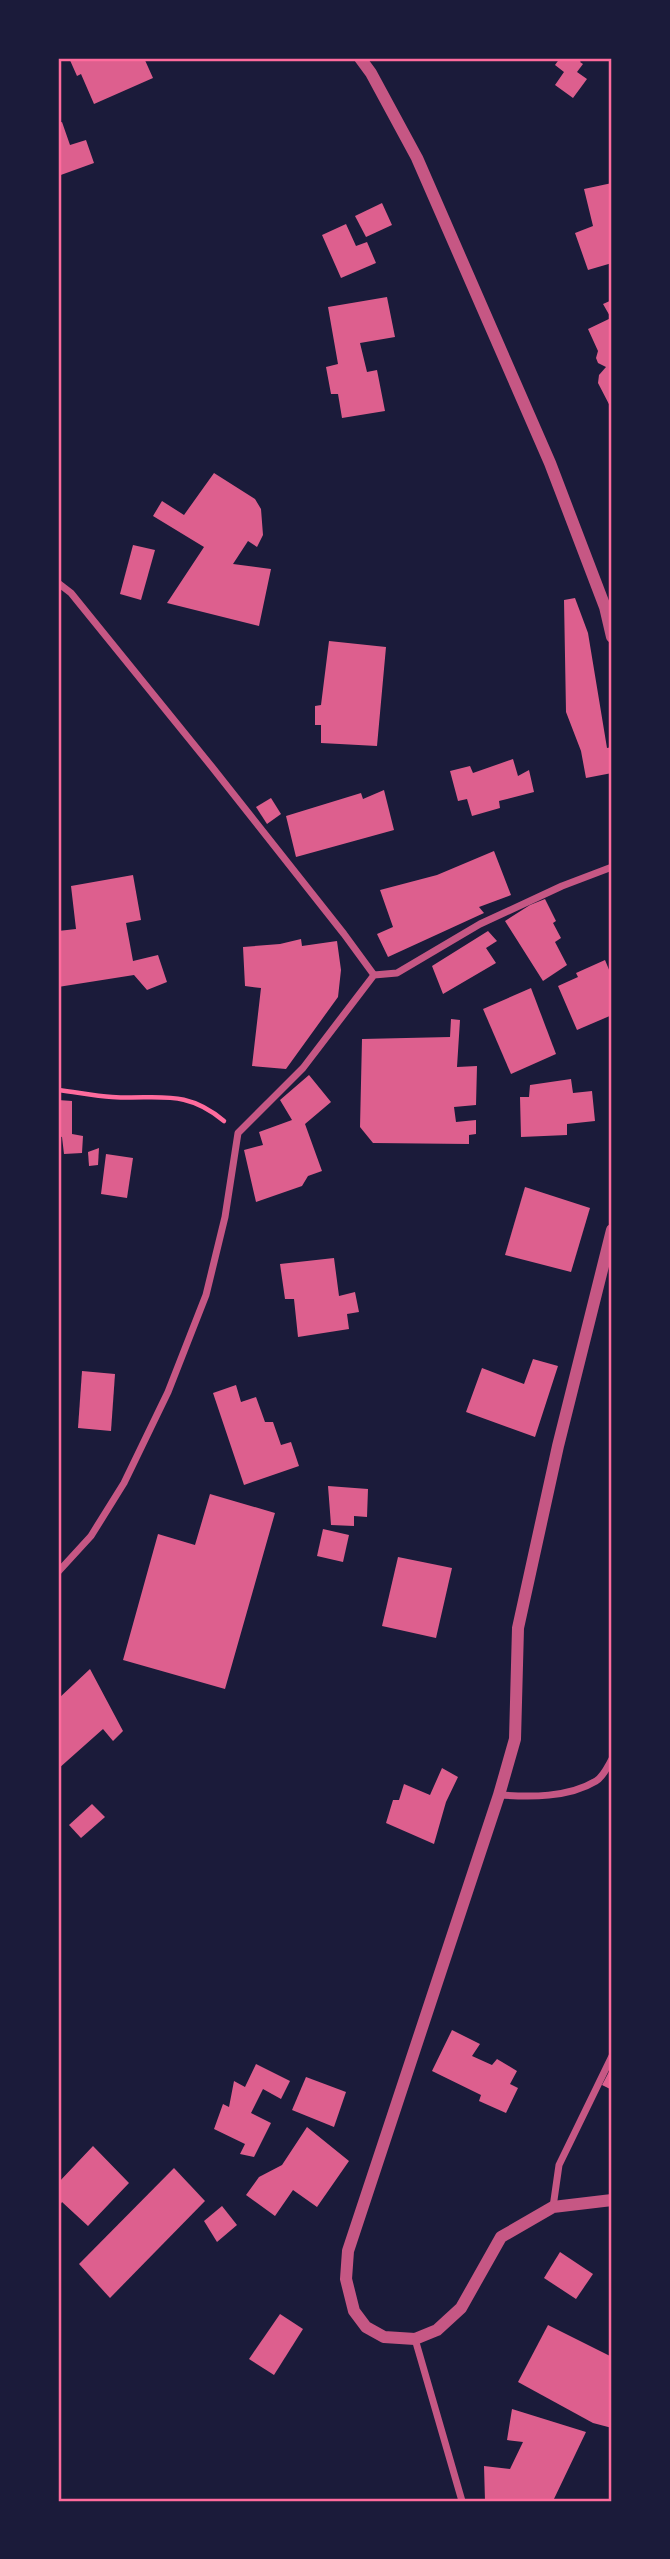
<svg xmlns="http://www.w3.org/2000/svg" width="670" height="2559" font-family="'Titillium Web',sans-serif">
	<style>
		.building { fill: #dd5f8e }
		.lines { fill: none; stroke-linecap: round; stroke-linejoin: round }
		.path { stroke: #ff6b9d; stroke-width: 4.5 }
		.minor { stroke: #c65784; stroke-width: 7 }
		.tertiary { stroke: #c65784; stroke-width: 12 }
		.neatline { fill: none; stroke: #ff6b9d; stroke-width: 2.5 }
	</style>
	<rect width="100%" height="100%" fill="#1b1b3a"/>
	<g class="building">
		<polygon points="69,58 144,58 153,78 94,104 81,74 77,76"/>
		<polygon points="560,58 583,58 580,62 583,64 577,72 587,79 573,98 555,85 564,72 555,65"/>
		<polygon points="62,122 70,145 86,140 94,163 58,176 58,123"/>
		<polygon points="612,183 612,263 588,270 575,233 593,226 584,189"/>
		<polygon points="382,203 392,225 366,237 355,216"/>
		<polygon points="346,224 356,246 367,242 376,263 341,278 322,235"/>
		<polygon points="387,297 395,337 360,343 367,372 377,370 385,411 342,418 338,394 331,394 326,367 338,364 328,307"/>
		<polygon points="612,300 612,410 598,383 599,375 606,367 598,363 596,358 598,351 588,329 611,318 603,304"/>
		<polygon points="214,473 255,499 261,509 263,535 257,547 248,541 233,564 271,569 259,626 167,603 204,547 153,516 162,501 184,515"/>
		<polygon points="133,545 155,550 141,600 120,594"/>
		<polygon points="575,598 588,633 607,748 612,747 612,773 586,778 581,751 566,712 564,600"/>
		<polygon points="329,641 386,647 377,746 321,743 321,725 315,725 315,706 321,705"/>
		<polygon points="513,759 518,776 529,770 534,792 499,801 500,808 472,816 467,799 458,801 450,771 470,766 473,773"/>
		<polygon points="384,790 394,830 296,857 286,816 361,793 363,799"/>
		<polygon points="271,798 281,814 267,824 256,807"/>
		<polygon points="494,851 511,895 479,907 484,913 388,957 377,934 393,927 380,890 437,875"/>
		<polygon points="133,875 141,920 126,923 133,961 158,955 167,982 147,990 134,975 58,987 58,931 76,929 71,886"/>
		<polygon points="545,899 556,921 553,923 561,938 555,942 567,965 543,981 505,921 530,905"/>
		<polygon points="488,931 497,941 486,948 496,963 443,994 432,966"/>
		<polygon points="301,939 302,946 337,941 341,970 338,997 286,1069 252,1066 261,988 245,986 243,947 280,944"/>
		<polygon points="605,960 612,977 612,1015 577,1030 558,986 578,977 576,973"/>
		<polygon points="531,988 556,1054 511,1074 483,1009"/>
		<polygon points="451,1019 460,1020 457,1067 477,1066 476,1105 454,1107 456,1122 476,1120 476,1134 469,1135 469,1144 373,1143 360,1127 362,1039 450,1037"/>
		<polygon points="309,1075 331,1102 305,1124 322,1171 308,1176 302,1186 256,1202 244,1150 263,1145 259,1132 292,1120 280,1100"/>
		<polygon points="571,1079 573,1093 592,1091 595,1121 567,1124 567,1135 521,1137 520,1097 529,1097 530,1085"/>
		<polygon points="58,1100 72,1101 72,1134 83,1136 82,1153 64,1154 62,1137 58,1136"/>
		<polygon points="99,1148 98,1165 89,1166 88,1152"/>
		<polygon points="106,1154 133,1158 127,1198 101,1194"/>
		<polygon points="525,1187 590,1208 571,1272 505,1255"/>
		<polygon points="334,1258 339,1296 355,1292 359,1312 347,1314 349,1329 298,1337 294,1299 285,1299 280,1264"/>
		<polygon points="533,1359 558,1366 535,1437 466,1412 482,1368 524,1384"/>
		<polygon points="82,1371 115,1374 111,1431 78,1428"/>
		<polygon points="236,1385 241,1402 256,1397 265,1422 273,1422 281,1445 291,1442 299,1466 244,1485 213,1393"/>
		<polygon points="328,1486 368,1489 367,1517 354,1516 354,1526 331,1525"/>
		<polygon points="210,1494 275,1513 225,1689 123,1660 158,1534 195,1545"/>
		<polygon points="323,1529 349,1535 343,1562 317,1556"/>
		<polygon points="398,1557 452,1568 436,1638 382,1626"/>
		<polygon points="90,1669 123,1731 113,1741 103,1729 58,1769 58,1699"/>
		<polygon points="442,1768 458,1777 446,1802 434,1844 386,1823 393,1800 399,1800 404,1784 430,1795"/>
		<polygon points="92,1804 105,1817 81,1838 69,1825"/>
		<polygon points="452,2030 480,2044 472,2056 492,2065 497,2059 517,2071 510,2084 518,2088 506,2113 479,2101 481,2095 432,2071"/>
		<polygon points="256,2064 290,2081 281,2099 263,2089 251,2113 271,2123 254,2157 240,2154 245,2144 214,2129 223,2104 229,2107 234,2081 245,2087"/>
		<polygon points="612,2066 612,2090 602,2085"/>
		<polygon points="306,2077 346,2092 334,2127 292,2110"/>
		<polygon points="307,2127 349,2161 317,2207 293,2190 275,2216 246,2195 259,2177 282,2165"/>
		<polygon points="93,2146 129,2183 88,2226 62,2202 58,2208 58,2183"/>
		<polygon points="174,2168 205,2201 110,2298 79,2264"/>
		<polygon points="222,2206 237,2225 217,2242 204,2221"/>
		<polygon points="560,2252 593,2274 576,2299 544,2278"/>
		<polygon points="280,2314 303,2329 274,2375 249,2359"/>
		<polygon points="548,2325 612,2357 612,2428 593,2423 518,2382"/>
		<polygon points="512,2409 586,2432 553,2501 485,2501 484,2466 510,2469 523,2442 507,2440"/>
	</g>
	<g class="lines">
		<path class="path" d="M58,1090c18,2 36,6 54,7 46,3 73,-9 112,24"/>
		<g class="minor">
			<polyline points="58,583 71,593 212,767 344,934 374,975"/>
			<polyline points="58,1572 91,1536 124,1483 168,1392 206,1295 225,1217 238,1133 303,1068 374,975 397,973 480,924 562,886 612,867"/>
			<path d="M499,1795c31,2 69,3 97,-14 7,-4 12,-15 16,-22"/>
			<polyline points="553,2207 559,2165 612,2056"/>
			<polyline points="415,2339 462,2501"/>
		</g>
		<g class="tertiary">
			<polyline points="360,58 371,73 417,158 550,463 605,607 612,637"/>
			<polyline points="612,1230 558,1446 518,1628 515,1739 499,1795 348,2251 346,2279 354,2311 366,2327 384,2337 415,2339 437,2330 461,2308 501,2237 553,2207 612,2200"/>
		</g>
	</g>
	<rect width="670" height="2559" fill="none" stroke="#1b1b3a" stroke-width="119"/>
	<rect x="60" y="60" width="550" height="2440" class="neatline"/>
</svg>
